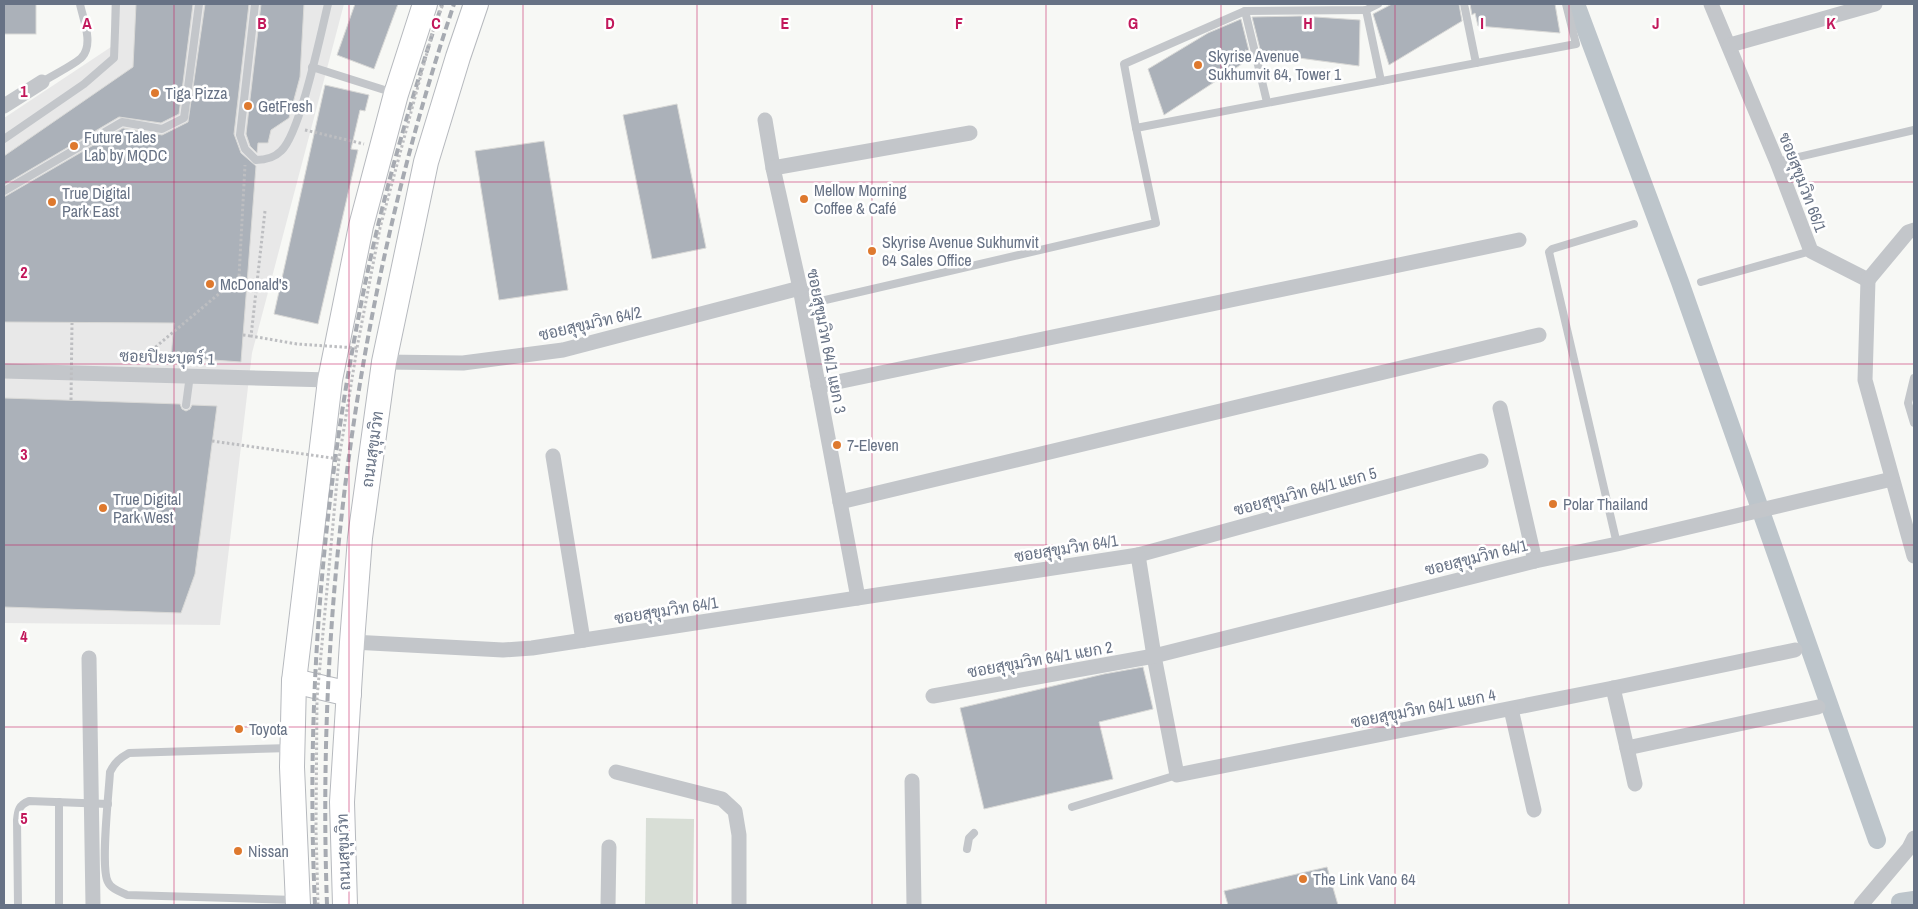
<svg xmlns="http://www.w3.org/2000/svg" width="1918" height="909" font-family="'Archivo Narrow',Sarabun,sans-serif">
	<style>
		.built { fill: #e8e8e8 }
		.green { fill: #d8ded6 }
		.lines { fill: none; stroke-linecap: round; stroke-linejoin: round }
		.canal { stroke: #bdc5cb; stroke-width: 18 }
		.building { fill: #abb1b9; stroke: #d9d9d7 }
		.primary-casing { stroke: #b6b9be; stroke-width: 26 }
		.path { stroke: #bdbec1; stroke-width: 3; stroke-dasharray: 2.5 2.5; stroke-linecap: butt }
		.service { stroke: #c3c6ca; stroke-width: 8 }
		.minor { stroke: #c3c6ca; stroke-width: 15 }
		.primary { stroke: #fff; stroke-width: 24 }
		.rail { stroke: #a6aab1; stroke-width: 4; stroke-dasharray: 8 4; stroke-linecap: butt }
		.path-bridge { stroke: #bdbec1; stroke-width: 3; stroke-dasharray: 2.5 2.5; stroke-linecap: butt }
		.grid { fill: none; stroke: #c2185b; stroke-width: 1; stroke-opacity: 0.55 }
		.poi-dot { fill: #de792e; stroke: #fff; stroke-width: 2 }
		.labels { text-anchor: middle; stroke-width: 5; stroke-linejoin: round; paint-order: stroke }
		.poi-label { font-size: 16px; fill: #677285; stroke: #fff; text-anchor: start }
		.street-label { font-size: 16px; fill: #677285; stroke: #fff }
		.grid-label { font-size: 16px; text-anchor: middle; font-weight: bold; fill: #c2185b; stroke: #fff; stroke-width: 5; stroke-linejoin: round; paint-order: stroke }
	</style>
	<rect width="100%" height="100%" fill="#f7f8f5"/>
	<polygon class="built" points="111,4 344,4 252,353 220,625 4,623 4,118 111,47"/>
	<polygon class="green" points="646,818 694,819 693,905 645,905"/>
	<g class="lines">
		<g class="canal">
			<polyline points="1576,4 1680,282 1877,840"/>
			<polyline points="1900,902 1914,900"/>
		</g>
	</g>
	<g class="building">
		<rect x="4" y="4" width="32" height="30"/>
		<polygon points="136,4 193,4 179,114 161,123 119,117 4,185 4,156 133,67"/>
		<polygon points="205,4 249,4 234,134 241,153 256,166 241,362 171,357 174,323 4,322 4,197 123,128 162,135 188,122"/>
		<polygon points="261,4 304,4 300,77 289,118 271,130 268,143 258,143 257,153 250,146 246,134"/>
		<polygon points="355,4 398,4 374,69 337,55"/>
		<polygon points="1392,4 1459,4 1462,21 1389,65 1373,14"/>
		<polygon points="1470,4 1555,4 1560,33 1478,26 1475,13 1472,15"/>
		<polygon points="1300,16 1360,20 1359,66 1261,53 1252,17"/>
		<polygon points="1241,19 1249,51 1245,50 1248,60 1164,115 1148,69 1208,33"/>
		<polygon points="325,85 369,95 365,111 360,110 351,149 358,150 318,324 274,314"/>
		<polygon points="677,104 706,248 652,259 623,115"/>
		<polygon points="544,141 568,290 499,300 475,151"/>
		<polygon points="4,398 180,404 182,409 186,411 190,409 192,405 217,406 195,574 181,613 4,607"/>
		<polygon points="1143,667 1153,709 1099,722 1113,779 984,809 960,708 1104,674"/>
		<polygon points="1327,867 1338,905 1228,905 1224,891"/>
	</g>
	<g class="lines">
		<g class="primary-casing">
			<g id="primary">
				<polyline points="294,681 349,694"/>
				<polyline points="298,905 292,767 294,681 330,380 361,226 396,94 425,4"/>
				<polyline points="345,905 342,802 352,642 360,538 384,362 426,162 458,57 476,4"/>
			</g>
		</g>
		<g class="path">
			<polyline points="305,130 364,144"/>
			<polyline points="243,335 251,336"/>
			<polyline points="140,360 239,277 245,165"/>
		</g>
		<g class="service">
			<path d="M255,4l-15,131 5,14 11,11c10,0 18,-2 25,-9 19,-17 40,-118 47,-147"/>
			<polyline points="1464,4 1476,63"/>
			<polyline points="1366,10 1381,81"/>
			<polyline points="1245,11 1267,102"/>
			<polyline points="312,67 394,93"/>
			<path d="M42,82c9,-6 34,-18 40,-25 12,-13 1,-38 -2,-53"/>
			<polyline points="1136,128 1576,44 1566,4"/>
			<polyline points="4,139 84,84 114,58 116,4"/>
			<polyline points="1777,162 1914,130"/>
			<polyline points="4,191 122,122 162,129 184,118 199,4"/>
			<polyline points="1701,282 1811,251"/>
			<polyline points="800,288 817,293 821,301 1156,223 1136,128 1124,64 1245,11 1366,10 1378,4"/>
			<polyline points="1914,378 1908,403 1914,423"/>
			<polyline points="186,405 190,375"/>
			<polyline points="1617,544 1549,252 1552,249 1634,224"/>
			<path d="M290,748l-161,5c-9,5 -14,9 -19,19 -1,20 -10,96 -2,110 3,7 13,10 19,13l168,5"/>
			<polyline points="59,802 59,905"/>
			<polyline points="1072,807 1177,775"/>
			<polyline points="967,849 969,838 974,833"/>
			<path d="M18,905l-1,-85c1,-10 2,-15 12,-19l79,3"/>
		</g>
		<g class="minor">
			<polyline points="1711,4 1777,162 1811,251 1868,280"/>
			<polyline points="1730,45 1875,4"/>
			<polyline points="4,106 42,82"/>
			<polyline points="765,120 773,168 800,288 858,598"/>
			<polyline points="773,168 970,133"/>
			<polyline points="1868,280 1865,380 1914,556"/>
			<polyline points="1868,280 1908,232 1914,230"/>
			<polyline points="384,362 463,363 563,350 800,288"/>
			<polyline points="4,371 330,380"/>
			<polyline points="818,386 1519,240"/>
			<polyline points="1500,408 1535,561"/>
			<polyline points="553,456 583,640"/>
			<polyline points="840,502 1539,335"/>
			<polyline points="1138,555 1481,461"/>
			<polyline points="352,642 503,650 532,648 1138,555 1154,656 1177,775 1613,688 1795,650"/>
			<polyline points="89,658 93,905"/>
			<polyline points="1613,688 1627,748 1818,707"/>
			<polyline points="933,696 1154,656 1535,561 1617,544 1892,479"/>
			<polyline points="1511,709 1534,810"/>
			<polyline points="1627,748 1635,784"/>
			<polyline points="616,772 722,799 735,811 739,835 739,905"/>
			<polyline points="912,781 914,905"/>
			<polyline points="608,905 609,847"/>
			<polyline points="1861,905 1909,848 1914,838"/>
		</g>
		<use href="#primary" class="primary"/>
		<g class="rail">
			<path d="M315,905c-10,-212 9,-427 53,-635 19,-90 46,-179 74,-266"/>
			<path d="M327,905c-11,-304 30,-612 127,-901"/>
		</g>
		<g class="path-bridge">
			<polyline points="265,211 251,336 297,344 357,348"/>
			<polyline points="71,400 72,323"/>
			<polyline points="212,441 339,459"/>
			<polyline points="318,905 316,829 317,698 339,459 357,348 380,228 432,34 443,4"/>
		</g>
	</g>
	<path class="grid" d="M174,4v901M349,4v901M523,4v901M697,4v901M872,4v901M1046,4v901M1221,4v901M1395,4v901M1569,4v901M1744,4v901M4,182h1910M4,364h1910M4,545h1910M4,727h1910"/>
	<g class="poi-dot">
		<circle cx="1198" cy="65" r="5"/>
		<circle cx="155" cy="93" r="5"/>
		<circle cx="248" cy="106" r="5"/>
		<circle cx="74" cy="146" r="5"/>
		<circle cx="804" cy="199" r="5"/>
		<circle cx="52" cy="202" r="5"/>
		<circle cx="872" cy="251" r="5"/>
		<circle cx="210" cy="284" r="5"/>
		<circle cx="837" cy="445" r="5"/>
		<circle cx="1553" cy="504" r="5"/>
		<circle cx="103" cy="508" r="5"/>
		<circle cx="239" cy="729" r="5"/>
		<circle cx="238" cy="851" r="5"/>
		<circle cx="1303" cy="879" r="5"/>
	</g>
	<g class="labels">
		<g class="poi-label">
			<text x="1208" y="62">Skyrise Avenue<tspan x="1208" dy="18">Sukhumvit 64, Tower 1</tspan></text>
			<text x="165" y="99">Tiga Pizza</text>
			<text x="258" y="112">GetFresh</text>
			<text x="84" y="143">Future Tales<tspan x="84" dy="18">Lab by MQDC</tspan></text>
			<text x="814" y="196">Mellow Morning<tspan x="814" dy="18">Coffee &amp; Café</tspan></text>
			<text x="62" y="199">True Digital<tspan x="62" dy="18">Park East</tspan></text>
			<text x="882" y="248">Skyrise Avenue Sukhumvit<tspan x="882" dy="18">64 Sales Office</tspan></text>
			<text x="220" y="290">McDonald's</text>
			<text x="847" y="451">7-Eleven</text>
			<text x="113" y="505">True Digital<tspan x="113" dy="18">Park West</tspan></text>
			<text x="1563" y="510">Polar Thailand</text>
			<text x="249" y="735">Toyota</text>
			<text x="248" y="857">Nissan</text>
			<text x="1313" y="885">The Link Vano 64</text>
		</g>
		<g class="street-label">
			<text transform="translate(1803 182) rotate(69)" y="6">ซอยสุขุมวิท 66/1</text>
			<text transform="translate(590 323) rotate(-13)" y="6">ซอยสุขุมวิท 64/2</text>
			<text transform="translate(827 341) rotate(79)" y="6">ซอยสุขุมวิท 64/1 แยก 3</text>
			<text transform="translate(167 357) rotate(2)" y="6">ซอยปิยะบุตร์ 1</text>
			<text transform="translate(372 449) rotate(-82)" y="6">ถนนสุขุมวิท</text>
			<text transform="translate(1305 491) rotate(-15)" y="6">ซอยสุขุมวิท 64/1 แยก 5</text>
			<text transform="translate(1066 548) rotate(-9)" y="6">ซอยสุขุมวิท 64/1</text>
			<text transform="translate(1476 557) rotate(-14)" y="6">ซอยสุขุมวิท 64/1</text>
			<text transform="translate(666 610) rotate(-9)" y="6">ซอยสุขุมวิท 64/1</text>
			<text transform="translate(1040 659) rotate(-10)" y="6">ซอยสุขุมวิท 64/1 แยก 2</text>
			<text transform="translate(1423 708) rotate(-11)" y="6">ซอยสุขุมวิท 64/1 แยก 4</text>
			<text transform="translate(343 852) rotate(-92)" y="6">ถนนสุขุมวิท</text>
		</g>
	</g>
	<g class="grid-label">
		<text x="87" y="29">A</text>
		<text x="262" y="29">B</text>
		<text x="436" y="29">C</text>
		<text x="610" y="29">D</text>
		<text x="785" y="29">E</text>
		<text x="959" y="29">F</text>
		<text x="1133" y="29">G</text>
		<text x="1308" y="29">H</text>
		<text x="1482" y="29">I</text>
		<text x="1656" y="29">J</text>
		<text x="1831" y="29">K</text>
		<text x="24" y="97">1</text>
		<text x="24" y="278">2</text>
		<text x="24" y="460">3</text>
		<text x="24" y="642">4</text>
		<text x="24" y="824">5</text>
	</g>
	<rect width="1918" height="909" fill="none" stroke="#677285" stroke-width="10"/>
</svg>
